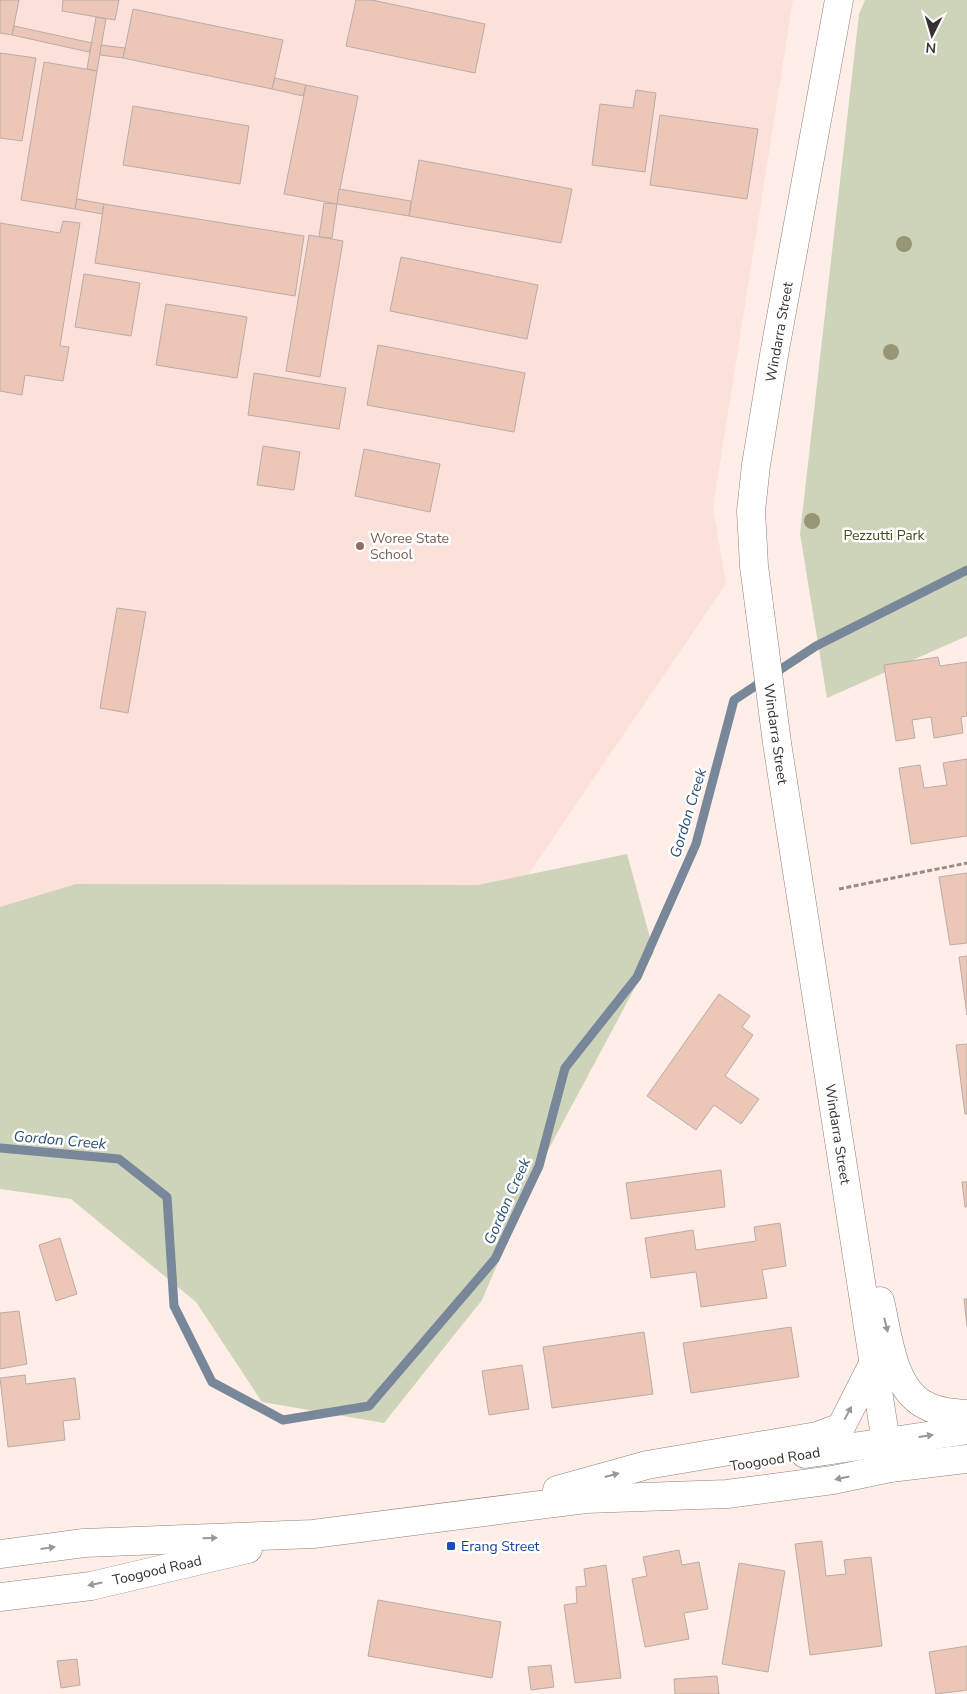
<svg xmlns="http://www.w3.org/2000/svg" width="967" height="1694" font-family="'Nunito Sans',sans-serif">
	<style>
		.industrial { fill: #fbe1da }
		.green { fill: #ced4b9 }
		.lines { fill: none; stroke-linecap: round; stroke-linejoin: round }
		.stream { stroke: #788799; stroke-width: 9 }
		.building { fill: #ecc7b8; stroke: #bbaca6 }
		.tertiary-casing { stroke: #8e807a; stroke-width: 29 }
		.path { stroke: #978c87; stroke-width: 3; stroke-dasharray: 5 2.5; stroke-linecap: butt }
		.tertiary { stroke: #fff; stroke-width: 28 }
		.tree { fill: #989675 }
		.oneway { fill: #9b9897 }
		.education-dot { fill: #8d6e63; stroke: #fff; stroke-width: 2 }
		.transit-dot { fill: #1a4fb4; stroke: #fff; stroke-width: 2 }
		.labels { text-anchor: middle; stroke-width: 5; stroke-linejoin: round; paint-order: stroke }
		.street-label { font-size: 14px; fill: #37312f; stroke: #fff }
		.park-label { font-size: 14px; fill: #454e17; stroke: #fff }
		.education-label { font-size: 14px; fill: #785e54; stroke: #fff; text-anchor: start }
		.transit-label { font-size: 14px; fill: #164399; stroke: #fff; text-anchor: start }
		.water-label { font-size: 15px; font-style: italic; fill: #2b5076; stroke: #fff }
	</style>
	<rect width="100%" height="100%" fill="#feeee7"/>
	<polygon class="industrial" points="0,0 793,0 713,508 726,584 470,960 0,1018"/>
	<g class="green">
		<polygon points="865,0 967,0 967,636 827,698 800,534 859,14"/>
		<polygon points="627,854 654,952 539,1167 482,1300 384,1423 262,1402 196,1302 71,1199 0,1189 0,907 76,884 478,885"/>
	</g>
	<g class="lines">
		<polyline class="stream" points="0,1148 119,1159 167,1197 174,1306 212,1382 283,1420 369,1406 495,1259 539,1166 565,1068 637,977 696,844 734,700 816,646 967,570"/>
	</g>
	<g class="building">
		<polygon points="0,0 19,0 12,35 0,33"/>
		<polygon points="63,0 119,0 115,20 62,11"/>
		<polygon points="356,0 372,0 485,24 475,73 346,46"/>
		<polygon points="133,9 283,40 272,89 123,58"/>
		<polygon points="96,17 106,19 97,71 87,69"/>
		<polygon points="14,26 92,43 89,52 12,35"/>
		<polygon points="101,45 125,48 123,58 100,55"/>
		<polygon points="0,53 36,58 22,141 0,138"/>
		<polygon points="44,62 97,71 75,209 21,200"/>
		<polygon points="275,78 306,85 303,96 272,89"/>
		<polygon points="306,85 358,96 337,204 284,194"/>
		<polygon points="636,90 656,93 645,172 592,165 600,104 633,108"/>
		<polygon points="133,106 249,126 240,184 123,165"/>
		<polygon points="660,115 758,129 747,199 650,185"/>
		<polygon points="419,160 572,189 561,243 409,216"/>
		<polygon points="339,189 411,201 409,216 337,204"/>
		<polygon points="77,199 104,204 102,214 75,209"/>
		<polygon points="324,203 337,204 332,238 319,237"/>
		<polygon points="104,204 304,236 295,296 95,263"/>
		<polygon points="63,221 80,223 60,346 69,347 63,381 25,375 22,395 0,391 0,223 60,233"/>
		<polygon points="309,235 343,241 320,377 286,371"/>
		<polygon points="401,257 538,285 527,339 390,311"/>
		<polygon points="84,274 140,283 131,336 75,327"/>
		<polygon points="166,304 247,317 237,378 156,365"/>
		<polygon points="378,345 525,373 514,432 367,405"/>
		<polygon points="254,373 346,388 339,429 248,415"/>
		<polygon points="263,446 300,452 294,490 257,485"/>
		<polygon points="364,449 440,464 430,512 355,496"/>
		<polygon points="117,608 146,612 128,713 100,708"/>
		<polygon points="938,657 940,666 967,662 967,716 961,717 963,733 934,738 931,717 912,720 915,738 896,741 884,665"/>
		<polygon points="967,759 967,836 911,844 899,768 920,765 924,788 947,785 943,763"/>
		<polygon points="967,873 967,943 950,945 939,877"/>
		<polygon points="967,956 967,1015 959,957"/>
		<polygon points="719,994 750,1016 742,1027 753,1035 725,1076 759,1099 741,1124 714,1105 696,1130 647,1096"/>
		<polygon points="967,1044 967,1114 965,1114 956,1045"/>
		<polygon points="721,1170 725,1207 631,1219 626,1183"/>
		<polygon points="962,1182 967,1182 967,1207 965,1207"/>
		<polygon points="780,1223 786,1266 762,1270 767,1298 701,1307 696,1272 651,1278 645,1238 693,1230 696,1250 756,1241 754,1227"/>
		<polygon points="60,1238 77,1294 56,1301 39,1245"/>
		<polygon points="964,1299 967,1299 967,1326"/>
		<polygon points="19,1311 27,1364 0,1369 0,1313"/>
		<polygon points="791,1327 799,1377 691,1393 683,1343"/>
		<polygon points="644,1332 653,1394 552,1408 543,1347"/>
		<polygon points="522,1365 529,1409 489,1415 482,1371"/>
		<polygon points="25,1375 26,1384 75,1378 80,1419 63,1421 65,1440 8,1447 0,1378"/>
		<polygon points="822,1541 826,1576 846,1574 844,1560 871,1557 882,1646 810,1655 795,1544"/>
		<polygon points="679,1550 682,1565 699,1562 708,1609 684,1613 689,1639 645,1647 632,1579 647,1576 643,1557"/>
		<polygon points="739,1563 785,1571 768,1672 722,1664"/>
		<polygon points="606,1565 621,1678 575,1683 564,1605 577,1603 576,1587 586,1586 584,1569"/>
		<polygon points="378,1600 501,1622 492,1678 368,1656"/>
		<polygon points="967,1646 967,1690 936,1694 929,1652"/>
		<polygon points="77,1659 80,1685 61,1688 57,1661"/>
		<polygon points="551,1665 554,1687 531,1690 528,1667"/>
		<polygon points="717,1676 719,1694 675,1694 674,1679"/>
	</g>
	<g class="lines">
		<g class="tertiary-casing">
			<g id="tertiary">
				<polyline points="839,0 774,355 756,465 751,511 754,566 777,743 890,1468"/>
				<path d="M880,1301c8,33 12,87 45,104 13,7 28,8 42,9"/>
				<polyline points="805,1454 967,1430"/>
				<polyline points="557,1490 647,1465 817,1436 841,1427 873,1364"/>
				<polyline points="0,1554 84,1543 313,1534 586,1499 727,1494 833,1480 890,1468 967,1459"/>
				<polyline points="0,1597 91,1586 248,1549"/>
			</g>
		</g>
		<polyline class="path" points="839,889 967,863"/>
		<use href="#tertiary" class="tertiary"/>
	</g>
	<g class="tree">
		<circle cx="904" cy="244" r="8"/>
		<circle cx="891" cy="352" r="8"/>
		<circle cx="812" cy="521" r="8"/>
	</g>
	<defs><path id="oneway-solid" d="M-6-.8H1V-3.2L6.5 0L1 3.2V.8H-6Z" transform="scale(1.25)"/></defs>
	<g class="oneway">
		<use href="#oneway-solid" transform="translate(886 1325) rotate(76)"/>
		<use href="#oneway-solid" transform="translate(848 1413) rotate(-62)"/>
		<use href="#oneway-solid" transform="translate(926 1436) rotate(-8)"/>
		<use href="#oneway-solid" transform="translate(612 1475) rotate(-15)"/>
		<use href="#oneway-solid" transform="translate(842 1478) rotate(168)"/>
		<use href="#oneway-solid" transform="translate(210 1538) rotate(-2)"/>
		<use href="#oneway-solid" transform="translate(48 1548) rotate(-8)"/>
		<use href="#oneway-solid" transform="translate(95 1584) rotate(168)"/>
	</g>
	<circle class="education-dot" cx="360" cy="546" r="5"/>
	<rect class="transit-dot" x="446" y="1541" width="10" height="10" rx="2.5"/>
	<g class="labels">
		<g class="street-label">
			<text transform="translate(779 332) rotate(-80)" y="5">Windarra Street</text>
			<text transform="translate(776 734) rotate(82)" y="5">Windarra Street</text>
			<text transform="translate(838 1134) rotate(81)" y="5">Windarra Street</text>
			<text transform="translate(775 1459) rotate(-9)" y="5">Toogood Road</text>
			<text transform="translate(157 1570) rotate(-13)" y="5">Toogood Road</text>
		</g>
		<g class="park-label">
			<text x="884" y="540">Pezzutti Park</text>
		</g>
		<g class="education-label">
			<text x="370" y="543">Woree State<tspan x="370" dy="16">School</tspan></text>
		</g>
		<g class="transit-label">
			<text x="461" y="1551">Erang Street</text>
		</g>
		<g class="water-label">
			<text transform="translate(688 813) rotate(-73)" y="5">Gordon Creek</text>
			<text transform="translate(60 1140) rotate(5)" y="5">Gordon Creek</text>
			<text transform="translate(507 1201) rotate(-66)" y="5">Gordon Creek</text>
		</g>
	</g>
	<g transform="translate(932 35) rotate(185)" stroke="#ffffff" stroke-width="4" paint-order="stroke">
	<path d="M0-4L9 19L0 12L-9 19Z" fill="#37312f"/>
	<text y="-8" font-size="14" font-weight="bold" text-anchor="middle" fill="#37312f">N</text>
	</g>
</svg>
